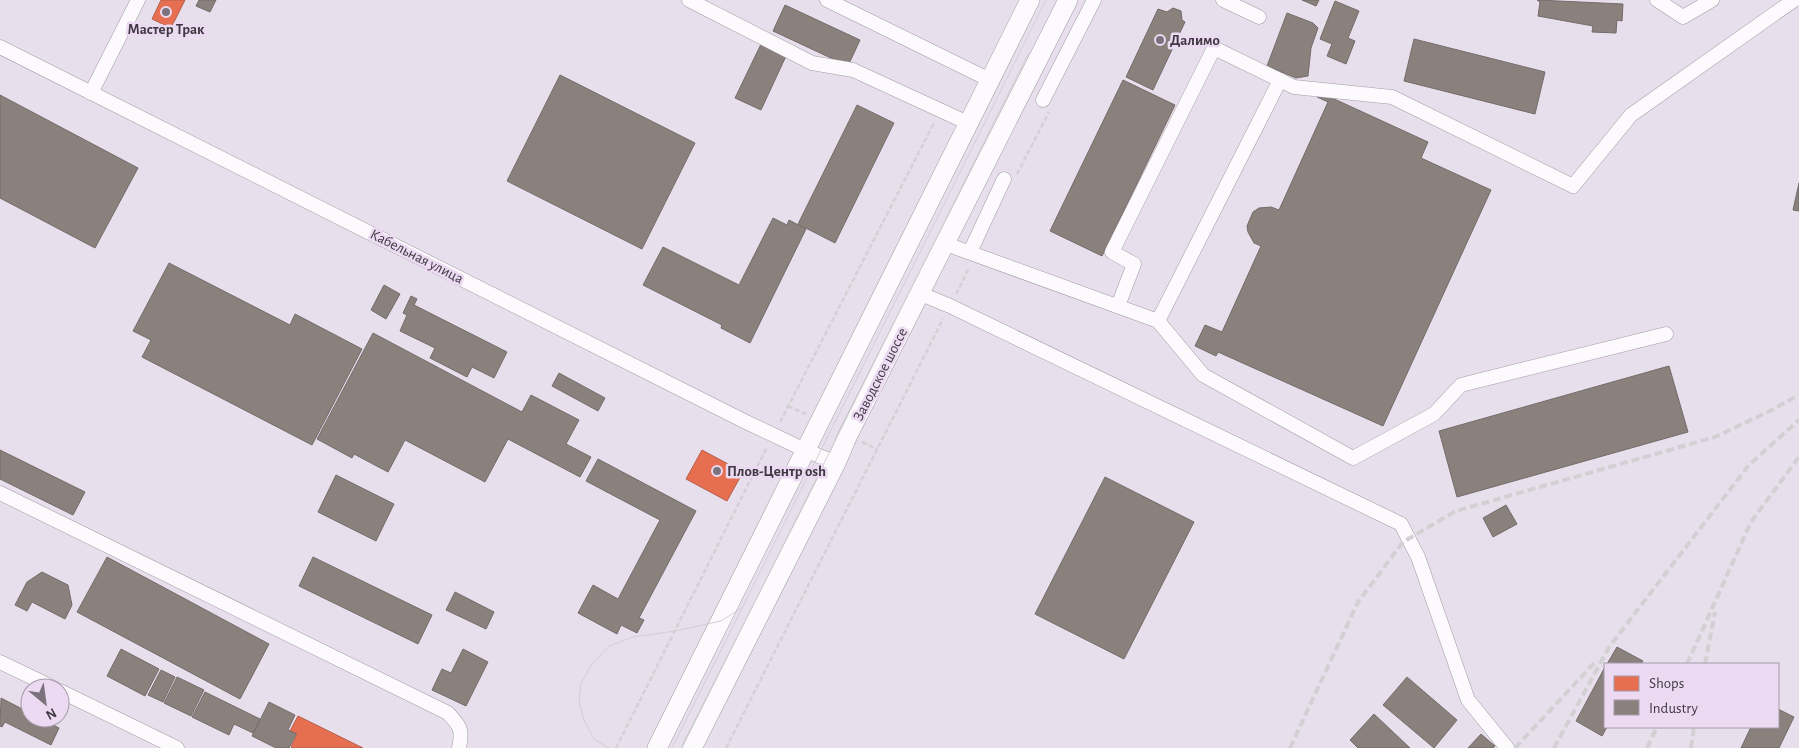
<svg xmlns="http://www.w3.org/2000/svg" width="1799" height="748" font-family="'Alegreya Sans',sans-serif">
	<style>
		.shops { fill: #e76f51; stroke: #b55f4c }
		.industry { fill: #8a817c; stroke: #746b6b }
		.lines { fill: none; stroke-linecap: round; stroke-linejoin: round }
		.minor-casing { stroke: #a29ba5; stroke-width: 15 }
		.major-casing { stroke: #a29ba5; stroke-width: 20 }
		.path { stroke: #d4d1d5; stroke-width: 2.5; stroke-dasharray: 5 2.5; stroke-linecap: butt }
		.minor { stroke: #fcfafc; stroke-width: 14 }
		.major { stroke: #fcfafc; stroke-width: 19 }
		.tram { stroke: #d2d0d3; stroke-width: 1 }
		.rail { stroke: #d2d0d3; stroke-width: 4; stroke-dasharray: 8 4; stroke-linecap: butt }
		.poi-dot { fill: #7a737e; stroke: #ebdaf1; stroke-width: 2 }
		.labels { text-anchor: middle; stroke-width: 5; stroke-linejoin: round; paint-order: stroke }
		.poi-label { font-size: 15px; font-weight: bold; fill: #3f3942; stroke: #ebdaf1; text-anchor: start }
		.street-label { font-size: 15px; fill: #3f3942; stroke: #ebdaf1 }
	</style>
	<rect width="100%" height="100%" fill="#e8dfec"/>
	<g class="shops">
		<polygon points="161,0 185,0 171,28 152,19"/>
		<polygon points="702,450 743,472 727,501 686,479"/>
		<polygon points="298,716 363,748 293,748 291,747 297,734 290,731"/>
	</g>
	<g class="industry">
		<polygon points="199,0 216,0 210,12 196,6"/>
		<polygon points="1302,0 1319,0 1316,6"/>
		<polygon points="1537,0 1623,4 1622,21 1617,20 1616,33 1592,32 1593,26 1538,16 1540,2"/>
		<polygon points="1335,1 1359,11 1348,38 1355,41 1346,64 1327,56 1332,44 1320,39"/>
		<polygon points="785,5 860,40 848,66 773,31"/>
		<polygon points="1173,8 1181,11 1182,20 1185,22 1153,90 1126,77 1158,9 1167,12"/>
		<polygon points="1287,13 1313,23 1318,28 1311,48 1308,76 1296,78 1267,66"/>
		<polygon points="1414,39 1545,72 1535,114 1404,81"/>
		<polygon points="762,42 787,54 761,110 735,98"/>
		<polygon points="560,75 695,143 642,249 507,181"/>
		<polygon points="1123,80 1175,105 1102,256 1050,231"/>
		<polygon points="1319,92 1428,142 1421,158 1491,190 1383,426 1218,352 1216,356 1195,346 1205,325 1222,332 1261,246 1254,243 1248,232 1247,226 1253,212 1259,208 1271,207 1279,210 1328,102 1317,97"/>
		<polygon points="0,95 138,168 95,248 0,198"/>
		<polygon points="857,105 894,123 835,243 798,224"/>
		<polygon points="1799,183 1799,211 1793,210"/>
		<polygon points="773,218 787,225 789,220 806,229 750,343 721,328 722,325 643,285 663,247 739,285"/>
		<polygon points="169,263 290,325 295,314 362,349 312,445 142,357 151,340 133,331"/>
		<polygon points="384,285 400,294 386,319 371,310"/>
		<polygon points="411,296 417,299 414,305 507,352 494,378 472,367 467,377 430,358 435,348 400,331 407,315 403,313"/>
		<polygon points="373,333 522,412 531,395 579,420 566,444 591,457 580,477 508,439 485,482 405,440 388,472 354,454 352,458 317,439"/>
		<polygon points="1669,366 1688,432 1457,497 1439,431"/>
		<polygon points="559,373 605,398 598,411 552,386"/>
		<polygon points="0,450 85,492 73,515 0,479"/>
		<polygon points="598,459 696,511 639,618 644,620 637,633 621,625 617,634 578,613 593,585 618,599 660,520 586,481"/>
		<polygon points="336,475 394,504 376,541 318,512"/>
		<polygon points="1105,477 1194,522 1124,659 1035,614"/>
		<polygon points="1506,505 1517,524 1493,537 1483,518"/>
		<polygon points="107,557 269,644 240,699 77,612"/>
		<polygon points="313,557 432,615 418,644 299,586"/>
		<polygon points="42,572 68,585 72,605 65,619 32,602 27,611 15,605 27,582"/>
		<polygon points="455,592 494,612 486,629 446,610"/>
		<polygon points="1617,647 1643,661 1641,664 1607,664"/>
		<polygon points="121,649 159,669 145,696 107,676"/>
		<polygon points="463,649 488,662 466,706 432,690 442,669 451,673"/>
		<polygon points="1605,667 1605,727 1607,727 1602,736 1576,721"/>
		<polygon points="161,670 175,677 163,702 148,695"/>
		<polygon points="177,677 204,690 191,716 164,703"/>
		<polygon points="1407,677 1457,720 1434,748 1383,705"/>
		<polygon points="205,692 260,719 253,733 234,724 229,735 192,717"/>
		<polygon points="1,698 30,713 30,718 40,718 59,728 51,745 5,722 2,727 0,726"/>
		<polygon points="269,702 295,715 288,730 296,734 289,748 276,748 252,736"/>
		<polygon points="1778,709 1794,717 1779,748 1741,748 1751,727 1778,727"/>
		<polygon points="1374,714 1410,748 1358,748 1350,740"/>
		<polygon points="1481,734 1495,746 1493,748 1468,748"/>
	</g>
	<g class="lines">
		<g class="minor-casing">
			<g id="minor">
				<polyline points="689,0 812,63 853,70 968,123"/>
				<polyline points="827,0 990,80"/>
				<polyline points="1223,0 1259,17"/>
				<polyline points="1657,0 1683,17 1712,0"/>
				<polyline points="0,47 744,421 805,450 836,463"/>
				<polyline points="91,93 138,0"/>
				<polyline points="1043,100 1094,0"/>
				<polyline points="946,244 1158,321 1280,80"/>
				<polyline points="970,252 1004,179"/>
				<polyline points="921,294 950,306 1401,524 1418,557 1468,700 1507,748"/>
				<polyline points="1118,306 1134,264 1112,252 1214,48 1294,87 1392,97 1573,186 1631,115 1794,0"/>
				<polyline points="1158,321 1203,375 1353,458 1434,414 1461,385 1666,334"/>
				<path d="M0,493l448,220c12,13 15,16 11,35"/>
				<polyline points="0,662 54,688"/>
				<polyline points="60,691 177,748"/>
			</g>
		</g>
		<g class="major-casing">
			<g id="major">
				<polyline points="657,748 1030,0"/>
				<polyline points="692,748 836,463 848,435 1068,0"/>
			</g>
		</g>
		<g class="path">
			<polyline points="1017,174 1049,112"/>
			<polyline points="956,294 969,268"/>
			<polyline points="788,406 806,414"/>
			<polyline points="780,422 934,123"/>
			<polyline points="862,442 877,449"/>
			<polyline points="616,748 767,447"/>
			<polyline points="726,748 943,319"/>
		</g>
		<use href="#minor" class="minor"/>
		<use href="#major" class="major"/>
		<g class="tram">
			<polyline points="609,748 594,739 584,720 579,701 581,683 592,664 609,646 633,637 675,631 721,621 743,607"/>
			<polyline points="672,748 1046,0"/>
			<polyline points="682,748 1028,54"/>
		</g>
		<g class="rail">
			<polyline points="1687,664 1751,522 1799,457"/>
			<polyline points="1705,664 1715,612"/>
			<polyline points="1290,748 1358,602 1403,542 1456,511 1715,437 1770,411 1799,395"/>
			<polyline points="1515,748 1597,660"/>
			<polyline points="1554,748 1609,647 1749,465 1799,420"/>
			<polyline points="1647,748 1657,727"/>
			<polyline points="1691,748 1694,727"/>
		</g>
	</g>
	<g class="poi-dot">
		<circle cx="166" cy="12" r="5"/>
		<circle cx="1160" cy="40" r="5"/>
		<circle cx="717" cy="471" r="5"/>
	</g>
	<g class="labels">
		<g class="poi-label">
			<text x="166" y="34" text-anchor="middle">Мастер Трак</text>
			<text x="1170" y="45">Далимо</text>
			<text x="727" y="476">Плов-Центр osh</text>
		</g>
		<g class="street-label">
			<text transform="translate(417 256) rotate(27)" y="5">Кабельная улица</text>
			<text transform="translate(880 374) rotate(-63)" y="5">Заводское шоссе</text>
		</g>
	</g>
	<rect x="1604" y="663" width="175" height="65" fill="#ebdaf1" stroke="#a69aab"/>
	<rect x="1614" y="676" width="25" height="15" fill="#e76f51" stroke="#a69aab"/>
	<text x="1649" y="688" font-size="15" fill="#3f3942">Shops</text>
	<rect x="1614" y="700" width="25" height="15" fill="#8a817c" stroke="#a69aab"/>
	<text x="1649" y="713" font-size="15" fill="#3f3942">Industry</text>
	<g transform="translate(45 703) rotate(151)"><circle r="24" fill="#ebdaf1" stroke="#a69aab"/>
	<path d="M0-4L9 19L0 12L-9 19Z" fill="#7a737e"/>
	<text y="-8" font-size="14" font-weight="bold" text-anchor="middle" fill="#3f3942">N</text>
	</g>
</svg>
